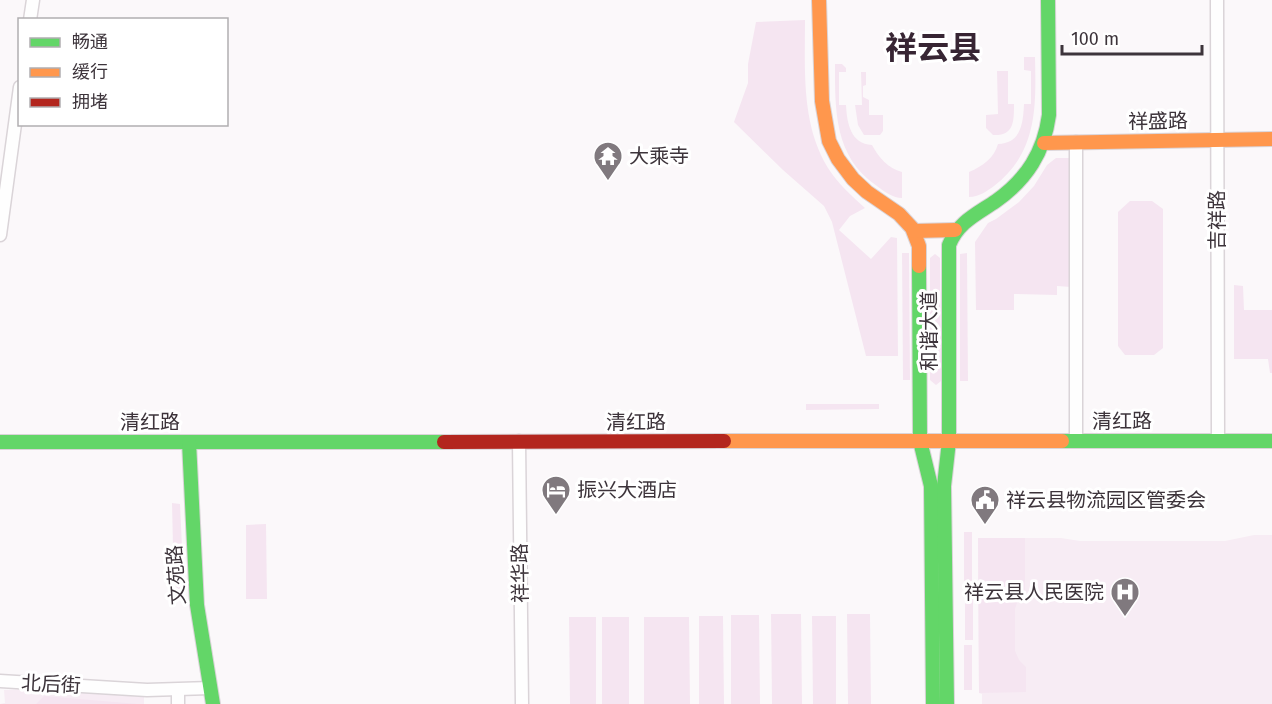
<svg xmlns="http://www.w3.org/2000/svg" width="1272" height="704" font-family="'Fira Sans','Noto Sans SC',sans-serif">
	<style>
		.built { fill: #f7ecf4 }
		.green { fill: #f5e5f1 }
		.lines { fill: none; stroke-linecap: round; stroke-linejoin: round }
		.street-casing { stroke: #dad4d8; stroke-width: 15 }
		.fast-casing { stroke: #dad4d8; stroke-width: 16 }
		.slow-casing { stroke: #dad4d8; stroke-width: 16 }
		.jam-casing { stroke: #dad4d8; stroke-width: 16 }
		.street { stroke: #fefefe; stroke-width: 12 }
		.fast { stroke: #63d668; stroke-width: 14 }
		.slow { stroke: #ff974d; stroke-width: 14 }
		.jam { stroke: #b3261e; stroke-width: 14 }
		.labels { text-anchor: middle; stroke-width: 6; stroke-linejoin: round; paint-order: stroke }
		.street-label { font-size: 20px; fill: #3d343b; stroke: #fff }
		.poi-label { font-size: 20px; fill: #3d343b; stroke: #fff; text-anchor: start }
		.town-label { font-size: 32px; font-weight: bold; fill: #372533; stroke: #fff }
	</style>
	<rect width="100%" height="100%" fill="#fbf8fa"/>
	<g class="built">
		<polygon points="1254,535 1272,535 1272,704 982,704 982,694 979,693 978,538 1061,538 1080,541 1225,541"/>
		<polygon points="35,689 144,697 144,704 0,704 5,703 4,690"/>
	</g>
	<g class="green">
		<path d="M805,20c0,50 -4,104 23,148 10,16 24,28 37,40l-15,8 -11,14 32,29 20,-22 6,1 1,118h-32l-34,-134 -8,-16 -41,-36 -49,-48 14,-39v-19l8,-42z"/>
		<path d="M1024,57h11c1,49 3,95 -41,129 -7,5 -15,11 -25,11v-25c14,-6 25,-14 29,-28 23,-1 25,-20 26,-40h7v-33l-7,-1z"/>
		<path d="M835,64h7l4,4v4h-7v33h7c1,19 5,39 26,40 7,13 16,23 30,27v26c-9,0 -17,-6 -25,-12 -43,-29 -42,-76 -42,-122z"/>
		<path d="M997,71h11v33h6c0,18 0,32 -21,31l-7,-7v-13l12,-1z"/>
		<polygon points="861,72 866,72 866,85 863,86 863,97 869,100 869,115 883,115 883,131 880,135 864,135 858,125 855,105 862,105"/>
		<polygon points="1056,158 1071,158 1071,287 1057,286 1057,295 1014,294 1014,310 976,310 975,242 988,223 996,219 1019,202 1034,186 1047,165"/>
		<polygon points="1130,201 1152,201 1163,209 1163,348 1154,355 1125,355 1118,346 1118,212"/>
		<polygon points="902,253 909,253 910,380 903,380"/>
		<polygon points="967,253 968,381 960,381 960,254"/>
		<polygon points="935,254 940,258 941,381 936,385 930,380 930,258"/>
		<polygon points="1234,285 1243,286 1244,310 1272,310 1272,373 1270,373 1268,359 1234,359"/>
		<polygon points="806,404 879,404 879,409 806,410"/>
		<polygon points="172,503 180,504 182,547 173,547"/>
		<polygon points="266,524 267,599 246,599 246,525"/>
		<rect x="964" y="532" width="8" height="57"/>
		<polygon points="978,538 1025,538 1025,594 1018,600 1015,609 1015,651 1019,660 1026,667 1026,692 979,693"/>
		<polygon points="173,549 181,549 185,594 177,594"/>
		<rect x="965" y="595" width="8" height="45"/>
		<polygon points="771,614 801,614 802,704 772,704"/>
		<polygon points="847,614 870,614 871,704 848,704"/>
		<polygon points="731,615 759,615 760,704 731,704"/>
		<polygon points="699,616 723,616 724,704 699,704"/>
		<polygon points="812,616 836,616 836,704 813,704"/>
		<polygon points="569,617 596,617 596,704 570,704"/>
		<rect x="602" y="617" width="27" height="87"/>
		<polygon points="644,617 689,617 690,704 644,704"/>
		<rect x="964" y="645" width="8" height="45"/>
		<polygon points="44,696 138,704 36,704"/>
	</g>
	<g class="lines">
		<g class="street-casing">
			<g id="street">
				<polyline points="1217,0 1218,441"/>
				<polyline points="30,20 33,0"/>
				<polyline points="1076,142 1076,441"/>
				<polyline points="0,235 20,87"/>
				<polyline points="519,441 522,704"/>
				<polyline points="0,681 147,690 210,688"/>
				<polyline points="178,690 178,704"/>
			</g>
		</g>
		<g class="fast-casing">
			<g id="fast">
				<polyline points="919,266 920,441 931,486 933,704"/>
				<polyline points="1062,441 1272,441"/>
				<polyline points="0,442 444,442"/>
				<polyline points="189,442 197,605 213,704"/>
				<path d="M947,704l-3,-218 5,-45v-196c9,-23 28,-31 47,-44 31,-22 48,-49 53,-86l-1,-115"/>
			</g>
		</g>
		<g class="slow-casing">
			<g id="slow">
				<polyline points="819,0 822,101 829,141 838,159 853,179 867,192 899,214 912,228 919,246 919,266"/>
				<polyline points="1044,143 1272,139"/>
				<polyline points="914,231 955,230"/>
				<polyline points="724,441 1062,441"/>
			</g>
		</g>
		<g class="jam-casing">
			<polyline id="jam" points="444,442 724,441"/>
		</g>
		<use href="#street" class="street"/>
		<use href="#fast" class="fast"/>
		<use href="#slow" class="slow"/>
		<use href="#jam" class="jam"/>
	</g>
	<defs>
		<g id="temple-pin" transform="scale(1.5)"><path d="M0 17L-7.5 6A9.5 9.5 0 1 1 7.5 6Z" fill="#80797e" stroke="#fff"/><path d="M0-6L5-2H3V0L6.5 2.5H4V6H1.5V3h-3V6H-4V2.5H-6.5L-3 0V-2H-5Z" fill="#fff"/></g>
		<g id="hotel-pin" transform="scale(1.5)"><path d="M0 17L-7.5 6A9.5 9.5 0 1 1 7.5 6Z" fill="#80797e" stroke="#fff"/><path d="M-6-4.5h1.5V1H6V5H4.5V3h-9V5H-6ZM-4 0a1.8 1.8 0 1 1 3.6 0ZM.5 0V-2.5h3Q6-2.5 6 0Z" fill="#fff"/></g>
		<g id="civic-pin" transform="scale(1.5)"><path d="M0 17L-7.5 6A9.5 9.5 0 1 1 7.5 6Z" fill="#80797e" stroke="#fff"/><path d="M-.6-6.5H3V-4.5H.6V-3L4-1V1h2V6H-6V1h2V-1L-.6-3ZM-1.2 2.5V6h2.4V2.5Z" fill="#fff"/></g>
		<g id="hospital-pin" transform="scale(1.5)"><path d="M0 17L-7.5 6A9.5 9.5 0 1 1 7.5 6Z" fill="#80797e" stroke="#fff"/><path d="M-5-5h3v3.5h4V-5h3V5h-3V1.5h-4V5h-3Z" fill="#fff"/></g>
	</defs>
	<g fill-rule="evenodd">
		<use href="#temple-pin" x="608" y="156"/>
		<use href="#hotel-pin" x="556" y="490"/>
		<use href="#civic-pin" x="985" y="500"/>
		<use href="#hospital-pin" x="1125" y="592"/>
	</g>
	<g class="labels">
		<g class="street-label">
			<text transform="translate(1158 121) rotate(-1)" y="7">祥盛路</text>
			<text transform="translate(1217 220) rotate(-90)" y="7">吉祥路</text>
			<text transform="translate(929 331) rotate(-90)" y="7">和谐大道</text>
			<text x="1122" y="428">清红路</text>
			<text x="150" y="429">清红路</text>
			<text x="636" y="429">清红路</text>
			<text transform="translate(520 573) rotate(-91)" y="7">祥华路</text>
			<text transform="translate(176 575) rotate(-94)" y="7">文苑路</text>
			<text transform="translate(51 684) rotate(3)" y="7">北后街</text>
		</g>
		<g class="poi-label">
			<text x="629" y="163">大乘寺</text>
			<text x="577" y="497">振兴大酒店</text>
			<text x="1006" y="507">祥云县物流园区管委会</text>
			<text x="1104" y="599" text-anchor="end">祥云县人民医院</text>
		</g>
		<g class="town-label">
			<text x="933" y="59">祥云县</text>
		</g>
	</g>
	<rect x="18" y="18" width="210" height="108" fill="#ffffff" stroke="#b1aeb1" stroke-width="1.5"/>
	<rect x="30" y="38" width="30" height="9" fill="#63d668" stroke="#b1aeb1" stroke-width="1.5"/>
	<text x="72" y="48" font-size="18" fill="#3d343b">畅通</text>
	<rect x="30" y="68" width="30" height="9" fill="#ff974d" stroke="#b1aeb1" stroke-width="1.5"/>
	<text x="72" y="78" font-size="18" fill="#3d343b">缓行</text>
	<rect x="30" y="98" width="30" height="9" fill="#b3261e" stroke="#b1aeb1" stroke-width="1.5"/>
	<text x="72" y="108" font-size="18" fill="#3d343b">拥堵</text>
	<path d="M1062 45v9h140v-9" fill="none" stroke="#3d343b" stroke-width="3"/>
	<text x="1071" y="45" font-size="18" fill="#3d343b" stroke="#ffffff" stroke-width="4.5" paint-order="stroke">100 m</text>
</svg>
